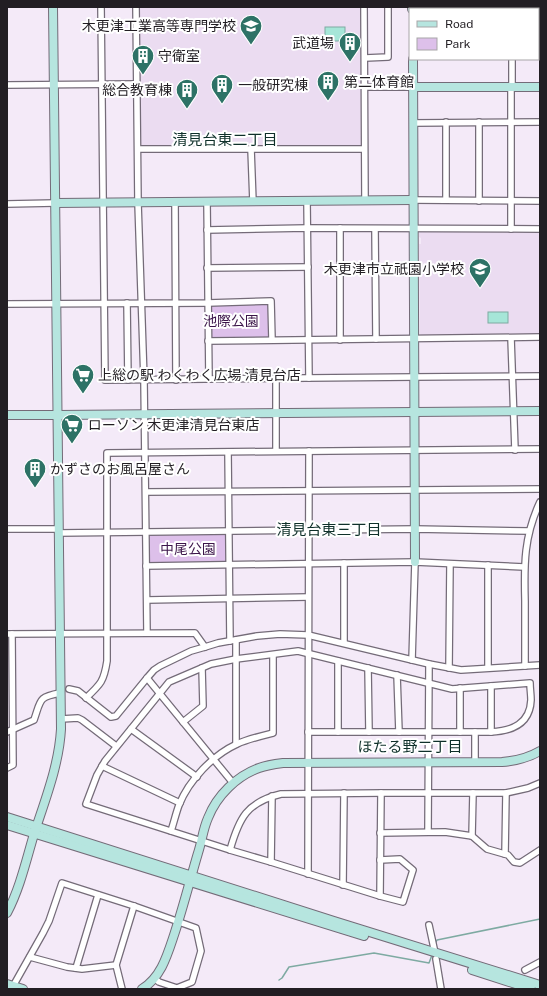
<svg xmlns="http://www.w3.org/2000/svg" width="547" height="996" font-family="'Public Sans','Noto Sans JP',sans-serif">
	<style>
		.built { fill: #ebdcf1 }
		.green { fill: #ddc0ea }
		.water { fill: #a6e6d8; stroke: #7eaaa2 }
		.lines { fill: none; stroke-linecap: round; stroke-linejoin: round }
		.stream { stroke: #7eaaa2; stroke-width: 1.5 }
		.street-casing { stroke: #746b78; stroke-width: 8 }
		.secondary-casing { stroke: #746b78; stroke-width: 10 }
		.street { stroke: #fff; stroke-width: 5.5 }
		.secondary { stroke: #b6e5df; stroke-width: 8 }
		.labels { text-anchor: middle; stroke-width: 4; stroke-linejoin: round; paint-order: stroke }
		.poi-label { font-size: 14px; fill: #221e23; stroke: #fff; text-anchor: start }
		.park-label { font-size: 14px; fill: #3c164a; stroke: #fff }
		.neighbourhood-label { font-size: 15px; fill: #0f302a; stroke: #fff }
	</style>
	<rect width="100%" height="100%" fill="#f4eaf8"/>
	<g class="built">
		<polygon points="139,7 363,7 363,83 361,146 141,147"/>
		<polygon points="421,231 540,232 540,334 421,336 420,333 419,244 421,244 421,238 419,237 419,233"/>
	</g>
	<g class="green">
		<polygon points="271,301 272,340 208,341 208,303"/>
		<polygon points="229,531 230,565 146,566 146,532"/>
	</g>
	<g class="water">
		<rect x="325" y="27" width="20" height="14"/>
		<rect x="488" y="312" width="20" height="11"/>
	</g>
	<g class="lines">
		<g class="stream">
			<polyline points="435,944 437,940 540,919"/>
			<polyline points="279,980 282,978 289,967 374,953 429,963 432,955"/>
		</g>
		<g class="street-casing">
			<g id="street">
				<polyline points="101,7 105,380 414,377 540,376"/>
				<polyline points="136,7 138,203 144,380 147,633"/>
				<polyline points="364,7 365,201"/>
				<polyline points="512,7 512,9"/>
				<polyline points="538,14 540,15"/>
				<polyline points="538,46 540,46"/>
				<polyline points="365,58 388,57 388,7"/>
				<polyline points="7,85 137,84"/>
				<polyline points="365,87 413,87"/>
				<polyline points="511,87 511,229"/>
				<polyline points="512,87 512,59"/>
				<polyline points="413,123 540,122"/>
				<polyline points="138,149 364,149"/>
				<polyline points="251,149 253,202"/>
				<polyline points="413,200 540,201"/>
				<polyline points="446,200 446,122"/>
				<polyline points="307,201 309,378"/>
				<polyline points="479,201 479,122"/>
				<polyline points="175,202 176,380"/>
				<polyline points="207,202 209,379"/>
				<polyline points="7,204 55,203"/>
				<polyline points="375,229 376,339"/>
				<polyline points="207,230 307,228 540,229"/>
				<polyline points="207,268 308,267"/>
				<polyline points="127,303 128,380"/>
				<polyline points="7,304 208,303 271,301 272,340"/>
				<polyline points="511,338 515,450"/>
				<polyline points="340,340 340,228"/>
				<polyline points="208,341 540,337"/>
				<polyline points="276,378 276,451"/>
				<polyline points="228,452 230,641"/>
				<polyline points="146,492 540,489"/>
				<polyline points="7,529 58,529"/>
				<polyline points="58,533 415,529 529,531"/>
				<polyline points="344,563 344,643"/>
				<polyline points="488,565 488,668"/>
				<polyline points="146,566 415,562 524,567"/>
				<polyline points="147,600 308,597"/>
				<polyline points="7,634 195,633 205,647"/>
				<polyline points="236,640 236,744"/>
				<polyline points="412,660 415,562"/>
				<polyline points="338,661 338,732"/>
				<path d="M525,666c0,-22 0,-43 0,-65 -1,-37 -1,-65 15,-99"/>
				<polyline points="368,668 369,732"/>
				<polyline points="449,668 450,564"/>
				<polyline points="397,675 399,732"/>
				<polyline points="147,678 233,783"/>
				<polyline points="69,689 78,691 111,717 116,716 147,678 154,670 160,666 191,651 205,647 218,643 257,636 280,634 308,635 429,664 461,670 540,665"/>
				<path d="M86,698c15,-14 18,-17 21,-37v-208l433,-4"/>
				<polyline points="61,719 78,718 82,720 116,746"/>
				<polyline points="183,722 203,706 202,668"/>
				<polyline points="131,729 197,777"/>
				<path d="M7,732l27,-12c7,-20 4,-23 26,-27"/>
				<path d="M308,732h183c21,-1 39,-8 40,-32 0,-6 -1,-11 -1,-17l-78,6 -154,-38 -62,8 -25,5 -42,18 -64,79 -8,14 -11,29 144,46 41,12 109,34 23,6 10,-32 -13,-11 -20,1"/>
				<polyline points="460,732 460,688"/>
				<polyline points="491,732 491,686"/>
				<polyline points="475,763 475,732"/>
				<polyline points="102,766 180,803"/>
				<polyline points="7,768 13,765 12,634"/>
				<path d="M171,831c3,-9 5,-18 8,-26 10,-25 34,-50 58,-61 11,-5 24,-8 36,-11v-78"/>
				<polyline points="428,832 429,664"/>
				<polyline points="380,833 445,832 472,836 487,849 508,855 514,862 520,863 540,850"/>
				<polyline points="472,836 473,793"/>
				<path d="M230,850c9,-32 17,-48 51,-56l100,-1h125l22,-5 12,-5"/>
				<polyline points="505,854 506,793"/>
				<polyline points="271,862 272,796"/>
				<polyline points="308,874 309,451"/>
				<polyline points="343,885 344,793"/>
				<polyline points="380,896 381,793"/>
				<polyline points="429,925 435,953"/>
				<polyline points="30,957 67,967 82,969 116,965"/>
				<polyline points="436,959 441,989"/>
				<polyline points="76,968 98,895"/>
				<polyline points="525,970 540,962"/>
				<polyline points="12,988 43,933 49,921 62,883 134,906 196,928 201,951 192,982 177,988 159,982 154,978"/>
				<polyline points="122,989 116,965 134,906"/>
			</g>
		</g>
		<g class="secondary-casing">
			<g id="secondary">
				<polyline points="412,7 412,9"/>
				<polyline points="413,59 415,562"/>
				<polyline points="413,87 540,87"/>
				<polyline points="55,203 413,200"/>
				<polyline points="7,415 57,415 540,411"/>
				<polyline points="7,817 334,921 540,985"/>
				<polyline points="7,825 364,936"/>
				<path d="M7,913c13,-25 19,-52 27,-79 11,-34 25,-69 27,-105l-8,-722"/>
				<polyline points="472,970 531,989"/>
				<polyline points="7,984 23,989"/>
				<path d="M142,989c19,-12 25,-33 32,-54 9,-27 16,-55 24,-82 4,-12 5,-24 10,-35 9,-23 29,-42 51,-50 8,-3 16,-4 24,-5l219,-1c13,-1 26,-4 38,-11"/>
			</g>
		</g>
		<use href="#street" class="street"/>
		<use href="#secondary" class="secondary"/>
	</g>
	<defs>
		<g id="university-pin" transform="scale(1.15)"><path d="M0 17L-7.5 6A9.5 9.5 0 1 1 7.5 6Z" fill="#2d7266" stroke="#fff"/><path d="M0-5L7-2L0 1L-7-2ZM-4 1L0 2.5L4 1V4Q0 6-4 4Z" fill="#fff"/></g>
		<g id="building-pin" transform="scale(1.15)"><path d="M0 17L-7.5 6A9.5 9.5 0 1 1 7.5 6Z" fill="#2d7266" stroke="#fff"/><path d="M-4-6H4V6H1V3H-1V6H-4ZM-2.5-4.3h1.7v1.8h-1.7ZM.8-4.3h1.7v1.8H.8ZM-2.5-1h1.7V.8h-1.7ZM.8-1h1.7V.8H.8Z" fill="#fff"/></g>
		<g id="school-pin" transform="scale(1.15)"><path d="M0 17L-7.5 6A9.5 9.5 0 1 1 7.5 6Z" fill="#2d7266" stroke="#fff"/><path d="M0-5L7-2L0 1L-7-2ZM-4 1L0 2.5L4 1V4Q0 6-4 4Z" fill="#fff"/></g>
		<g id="supermarket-pin" transform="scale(1.15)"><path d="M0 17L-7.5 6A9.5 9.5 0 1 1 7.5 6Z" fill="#2d7266" stroke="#fff"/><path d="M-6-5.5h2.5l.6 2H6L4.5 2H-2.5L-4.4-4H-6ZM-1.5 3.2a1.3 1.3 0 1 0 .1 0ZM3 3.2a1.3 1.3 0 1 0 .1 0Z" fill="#fff"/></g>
	</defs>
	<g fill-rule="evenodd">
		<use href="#university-pin" x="251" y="26"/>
		<use href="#building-pin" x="350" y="43"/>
		<use href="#building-pin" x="143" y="56"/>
		<use href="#building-pin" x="328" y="82"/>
		<use href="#building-pin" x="222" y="85"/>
		<use href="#building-pin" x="187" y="90"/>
		<use href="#school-pin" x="480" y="269"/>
		<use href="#supermarket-pin" x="83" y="375"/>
		<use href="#supermarket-pin" x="72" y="425"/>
		<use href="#building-pin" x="35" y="469"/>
	</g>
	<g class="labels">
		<g class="poi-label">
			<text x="236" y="31" text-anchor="end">木更津工業高等専門学校</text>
			<text x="334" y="48" text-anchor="end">武道場</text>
			<text x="158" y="61">守衛室</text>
			<text x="344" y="87">第二体育館</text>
			<text x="238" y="90">一般研究棟</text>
			<text x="172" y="95" text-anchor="end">総合教育棟</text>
			<text x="464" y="274" text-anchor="end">木更津市立祇園小学校</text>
			<text x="98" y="380">上総の駅 わくわく広場 清見台店</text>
			<text x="88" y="430">ローソン 木更津清見台東店</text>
			<text x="50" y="474">かずさのお風呂屋さん</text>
		</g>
		<g class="park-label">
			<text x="231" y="326">池際公園</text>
			<text x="188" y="554">中尾公園</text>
		</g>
		<g class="neighbourhood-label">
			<text x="225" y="145">清見台東二丁目</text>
			<text x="329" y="535">清見台東三丁目</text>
			<text x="410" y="752">ほたる野二丁目</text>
		</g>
	</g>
	<rect width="547" height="996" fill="none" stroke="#221e23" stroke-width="16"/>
	<rect x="409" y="8" width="130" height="52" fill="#ffffff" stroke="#a7a5a7"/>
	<rect x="417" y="21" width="20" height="6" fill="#b6e5df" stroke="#a7a5a7"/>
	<text x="445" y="28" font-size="12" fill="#221e23">Road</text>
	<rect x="417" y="38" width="20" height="12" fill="#ddc0ea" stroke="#a7a5a7"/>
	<text x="445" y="48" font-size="12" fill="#221e23">Park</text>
</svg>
